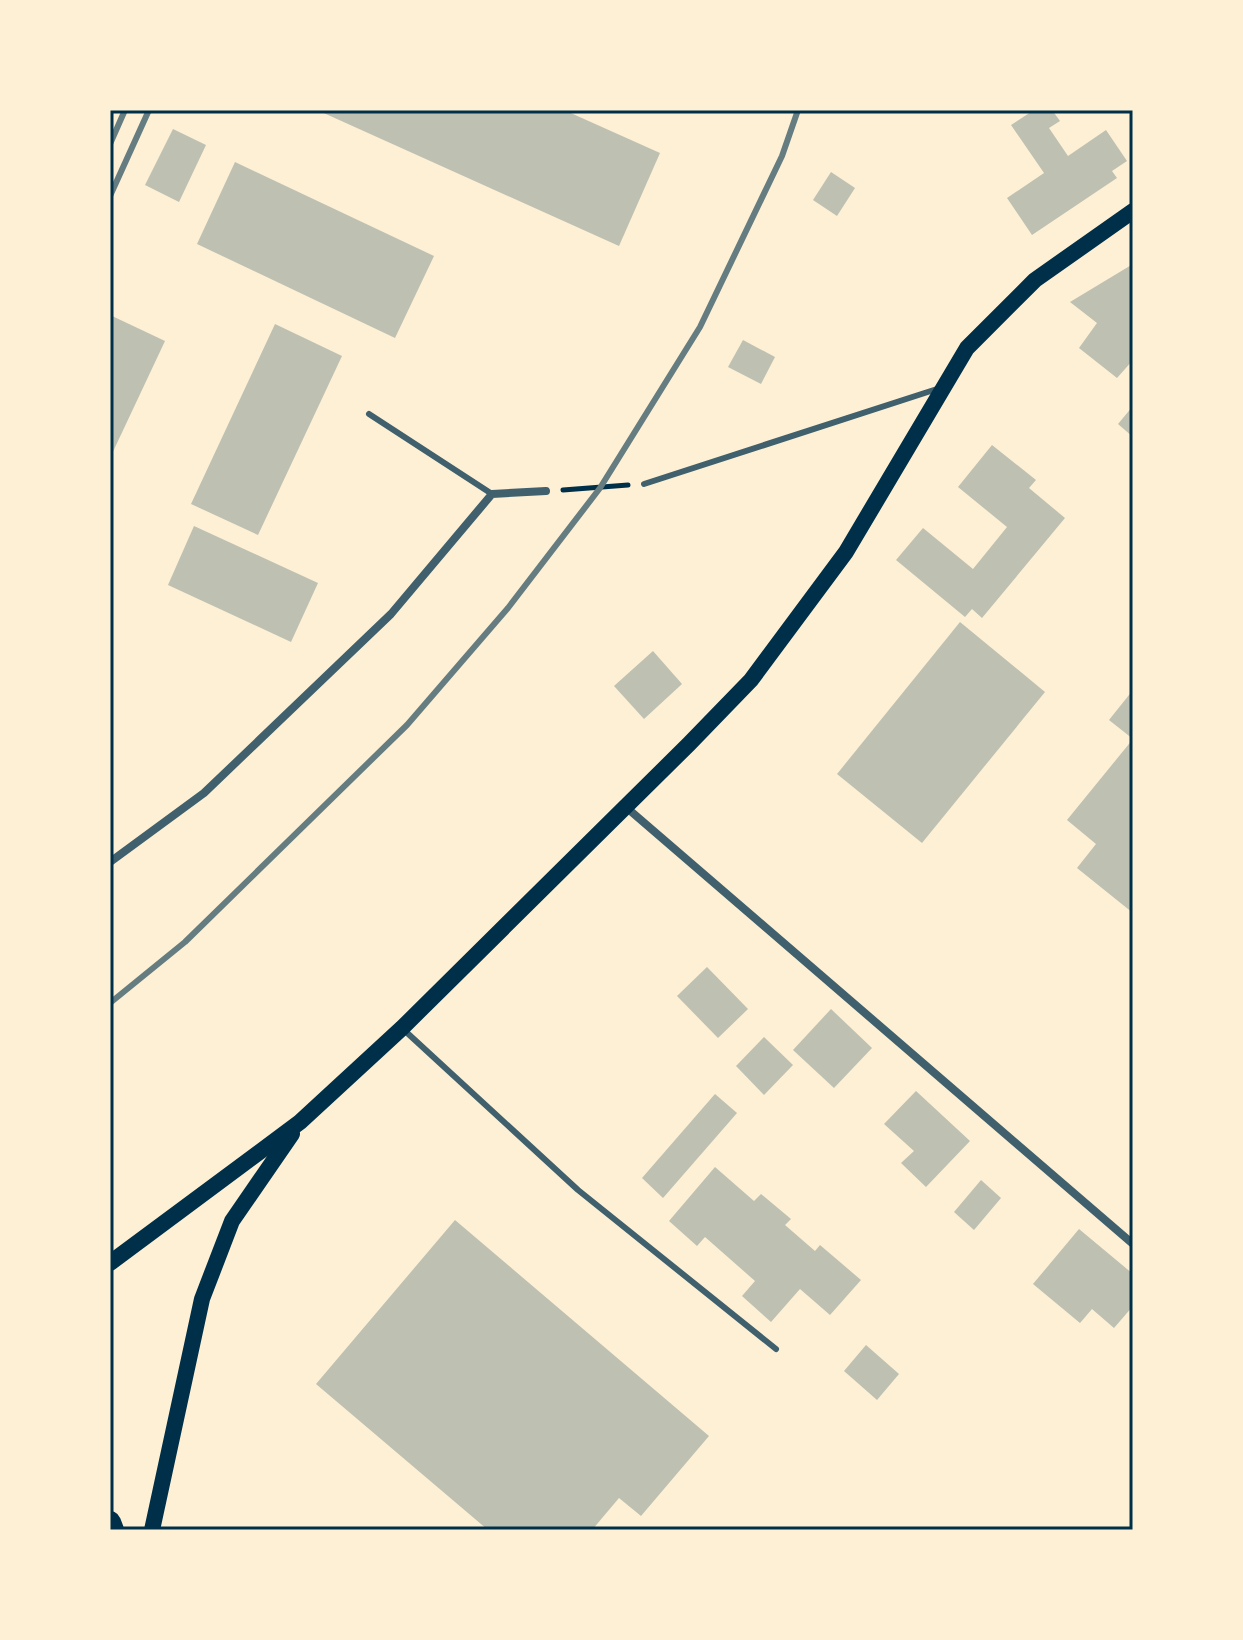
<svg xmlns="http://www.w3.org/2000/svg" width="1243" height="1640" font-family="Arial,sans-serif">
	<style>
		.building { fill: #bec0b2 }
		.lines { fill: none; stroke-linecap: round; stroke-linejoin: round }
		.path { stroke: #003049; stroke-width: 5 }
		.service { stroke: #3f606c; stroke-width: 6 }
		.minor { stroke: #3f606c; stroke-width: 8 }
		.secondary { stroke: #003049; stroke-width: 16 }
		.trunk { stroke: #003049; stroke-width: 22 }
		.rail { stroke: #657d81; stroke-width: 6 }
		.neatline { fill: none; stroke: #003049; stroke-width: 3 }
	</style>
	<rect width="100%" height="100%" fill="#fdf0d5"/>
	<g class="building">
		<polygon points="317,110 564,110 660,153 619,246"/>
		<polygon points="1034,110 1052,110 1060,121 1049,128 1068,156 1106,130 1127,161 1112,171 1117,178 1032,235 1007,198 1044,173 1011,125"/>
		<polygon points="173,129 206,145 179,202 145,185"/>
		<polygon points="235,162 434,256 395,338 197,244"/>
		<polygon points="831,172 855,188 837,216 813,200"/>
		<polygon points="1133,264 1133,360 1117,378 1079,348 1097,323 1070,302"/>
		<polygon points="110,315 165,341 110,458"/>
		<polygon points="275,324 342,356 258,535 191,504"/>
		<polygon points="743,340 775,357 761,384 728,367"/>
		<polygon points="1133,406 1133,437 1118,424"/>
		<polygon points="992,445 1036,480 1029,488 1065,518 982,618 972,609 965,617 896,560 923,528 973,569 1007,527 958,487"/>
		<polygon points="194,526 318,583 291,642 168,585"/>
		<polygon points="960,622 1045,692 922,843 837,774"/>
		<polygon points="653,651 682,684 644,719 614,686"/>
		<polygon points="1133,690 1133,739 1109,720"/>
		<polygon points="1133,739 1133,913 1077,868 1096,844 1067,820"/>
		<polygon points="707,967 748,1009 718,1038 677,996"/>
		<polygon points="831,1009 872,1048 834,1088 793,1050"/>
		<polygon points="764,1037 793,1065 764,1095 736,1066"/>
		<polygon points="916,1091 970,1141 926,1187 901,1163 914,1151 884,1124"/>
		<polygon points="715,1094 737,1113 663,1198 642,1178"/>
		<polygon points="715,1167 754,1201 761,1194 791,1219 785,1225 815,1251 820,1245 861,1280 830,1315 800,1289 771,1322 742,1296 755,1281 705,1237 697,1246 669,1221"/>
		<polygon points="981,1180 1001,1198 974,1230 954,1212"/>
		<polygon points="455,1220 709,1436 641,1516 619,1498 592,1530 488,1530 316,1384"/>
		<polygon points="1079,1229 1133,1274 1133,1306 1114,1328 1092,1309 1080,1323 1033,1284"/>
		<polygon points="866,1345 899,1374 877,1400 844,1371"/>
	</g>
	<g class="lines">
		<polyline class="path" points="563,490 628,485"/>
		<g class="service">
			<polyline points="369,414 492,494"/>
			<polyline points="644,484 937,389"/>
			<polyline points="404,1030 578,1190 776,1349"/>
		</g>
		<g class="minor">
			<polyline points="627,808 1133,1244"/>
			<polyline points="110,862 204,793 391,614 492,494 546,491"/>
		</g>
		<g class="secondary">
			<polyline points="110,1263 300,1122 402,1028 689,744 751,680 846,552 967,348 1035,280 1133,211"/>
			<polyline points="152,1530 202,1299 232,1221 292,1134"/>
		</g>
		<polyline class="trunk" points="110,1522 113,1530"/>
		<g class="rail">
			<polyline points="110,144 125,110"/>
			<polyline points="110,196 149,110"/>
			<polyline points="110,1003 185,942 407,725 508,608 600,488 700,327 782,156 798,110"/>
		</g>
	</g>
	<rect width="1243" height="1640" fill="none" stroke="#fdf0d5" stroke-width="224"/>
	<rect x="112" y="112" width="1019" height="1416" class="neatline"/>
</svg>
